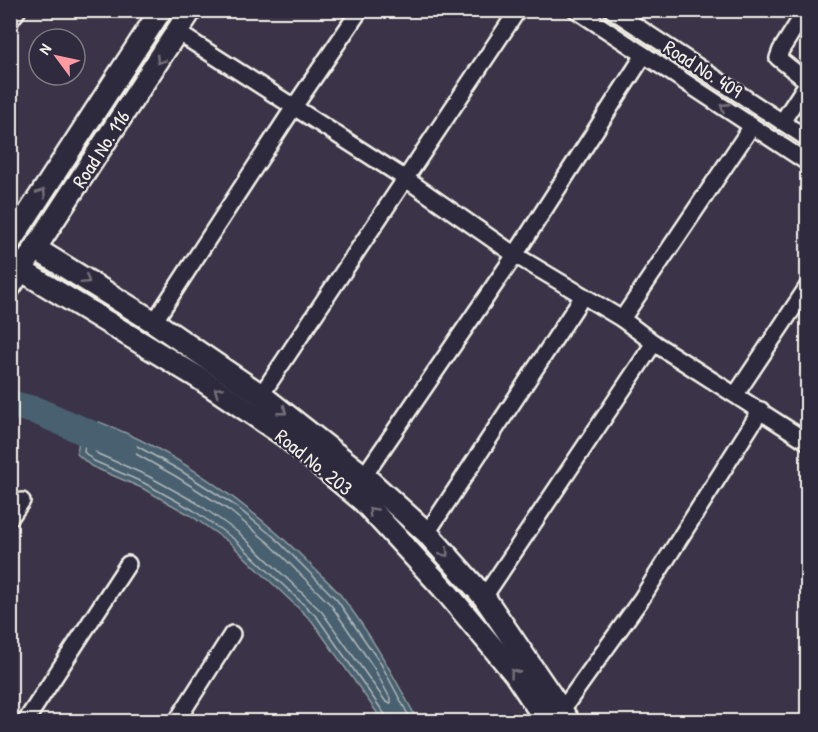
<svg xmlns="http://www.w3.org/2000/svg" width="818" height="732" font-family="'Patrick Hand',sans-serif">
	<style>
		.water { fill: #48616f; stroke: #8d9b9f; stroke-width: 1.5 }
		.lines { fill: none; stroke-linecap: round; stroke-linejoin: round }
		.shore { stroke: #afb7b8; stroke-width: 1.5 }
		.river { stroke: #48616f; stroke-width: 28 }
		.street-casing { stroke: #f4f1e8; stroke-width: 20 }
		.secondary-casing { stroke: #f4f1e8; stroke-width: 26 }
		.street { stroke: #2f2a3d; stroke-width: 15 }
		.secondary { stroke: #2f2a3d; stroke-width: 21 }
		.oneway { stroke: #747079 }
		.labels { text-anchor: middle; stroke-width: 4.5; stroke-linejoin: round; paint-order: stroke }
		.street-label { font-size: 20px; fill: #f4f1e8; stroke: #2f2a3d }
	</style>
	<rect width="100%" height="100%" fill="#3b3448"/>
	<filter id="ink" filterUnits="userSpaceOnUse"><feTurbulence type="fractalNoise" baseFrequency=".0167" numOctaves="2"/><feDisplacementMap in="SourceGraphic" scale="12" xChannelSelector="R" yChannelSelector="G"/><feConvolveMatrix kernelMatrix="1 2 1 2 8 2 1 2 1" color-interpolation-filters="sRGB"/></filter>
	<g filter="url(#ink)">
		<path class="water" d="M99,422c78,29 152,84 211,142 10,11 23,21 32,33 30,38 53,82 76,124h-35l-71,-100 -82,-78 -40,-28 -48,-27 -51,-22 -14,-12 2,-14z"/>
		<g class="lines">
			<g class="shore">
				<polygon points="102,438 120,445 177,477 230,511 269,543 331,605 374,668 391,700 391,703 386,702 322,612 239,533 197,503 148,476 98,454 92,447"/>
				<polyline points="388,722 386,716 317,617 234,539 193,510 144,483 94,461 84,452 85,443 100,430 123,438 181,471 234,505 274,537 337,600 381,664 412,722"/>
			</g>
			<polyline class="river" points="10,404 37,411 123,448"/>
			<g class="street-casing">
				<g id="street">
					<polyline points="576,10 808,163"/>
					<polyline points="612,10 808,139"/>
					<polyline points="806,10 781,50 778,58 808,82"/>
					<polyline points="10,21 18,10"/>
					<polyline points="177,32 406,179 515,255 622,319 654,343 808,442"/>
					<polyline points="782,122 808,82"/>
					<polyline points="622,319 752,126"/>
					<polyline points="154,322 294,107 360,10"/>
					<polyline points="736,394 808,286"/>
					<polyline points="261,395 518,10"/>
					<polyline points="364,476 515,255 644,55"/>
					<polyline points="10,518 22,501"/>
					<polyline points="427,533 583,296"/>
					<polyline points="484,597 654,343"/>
					<polyline points="562,710 642,598 761,410"/>
					<polyline points="25,722 128,564"/>
					<polyline points="176,722 232,634"/>
				</g>
			</g>
			<g class="secondary-casing">
				<g id="secondary">
					<polyline points="10,242 161,10"/>
					<polyline points="36,249 154,322 261,395 364,476 427,533 484,597 569,722"/>
					<polyline points="21,270 199,378 285,436 363,501 443,588 515,674 547,722"/>
					<polyline points="10,287 191,10"/>
				</g>
			</g>
			<use href="#street" class="street"/>
			<use href="#secondary" class="secondary"/>
		</g>
		<defs><path id="oneway-chevron" d="M-2-3.5L2.5 0L-2 3.5" fill="none" stroke-width="1.6" stroke-linecap="round" stroke-linejoin="round" transform="scale(1.5)"/></defs>
		<g class="oneway">
			<use href="#oneway-chevron" transform="translate(160 60) rotate(123)"/>
			<use href="#oneway-chevron" transform="translate(724 107) rotate(-147)"/>
			<use href="#oneway-chevron" transform="translate(42 193) rotate(-57)"/>
			<use href="#oneway-chevron" transform="translate(86 280) rotate(32)"/>
			<use href="#oneway-chevron" transform="translate(218 391) rotate(-146)"/>
			<use href="#oneway-chevron" transform="translate(283 411) rotate(38)"/>
			<use href="#oneway-chevron" transform="translate(372 511) rotate(-133)"/>
			<use href="#oneway-chevron" transform="translate(445 553) rotate(48)"/>
			<use href="#oneway-chevron" transform="translate(514 673) rotate(-127)"/>
		</g>
	</g>
	<g class="labels">
		<g class="street-label">
			<text transform="translate(703 69) rotate(33)" y="7">Road No. 409</text>
			<text transform="translate(101 149) rotate(-57)" y="7">Road No. 116</text>
			<text transform="translate(314 462) rotate(39)" y="7">Road No. 203</text>
		</g>
	</g>
	<rect width="818" height="732" fill="none" stroke="#2f2a3d" stroke-width="36"/>
	<rect x="18" y="18" width="782" height="696" fill="none" stroke="#f4f1e8" stroke-width="2" filter="url(#ink)"/>
	<g transform="translate(57 57) rotate(303)"><circle r="28" fill="#2f2a3d" stroke="#7e7a81" stroke-width="1.5"/>
	<path d="M0-4.5L10 22L0 15L-10 22Z" fill="#ff9aa2"/>
	<text y="-9" font-size="16" font-weight="bold" text-anchor="middle" fill="#f4f1e8">N</text>
	</g>
</svg>
